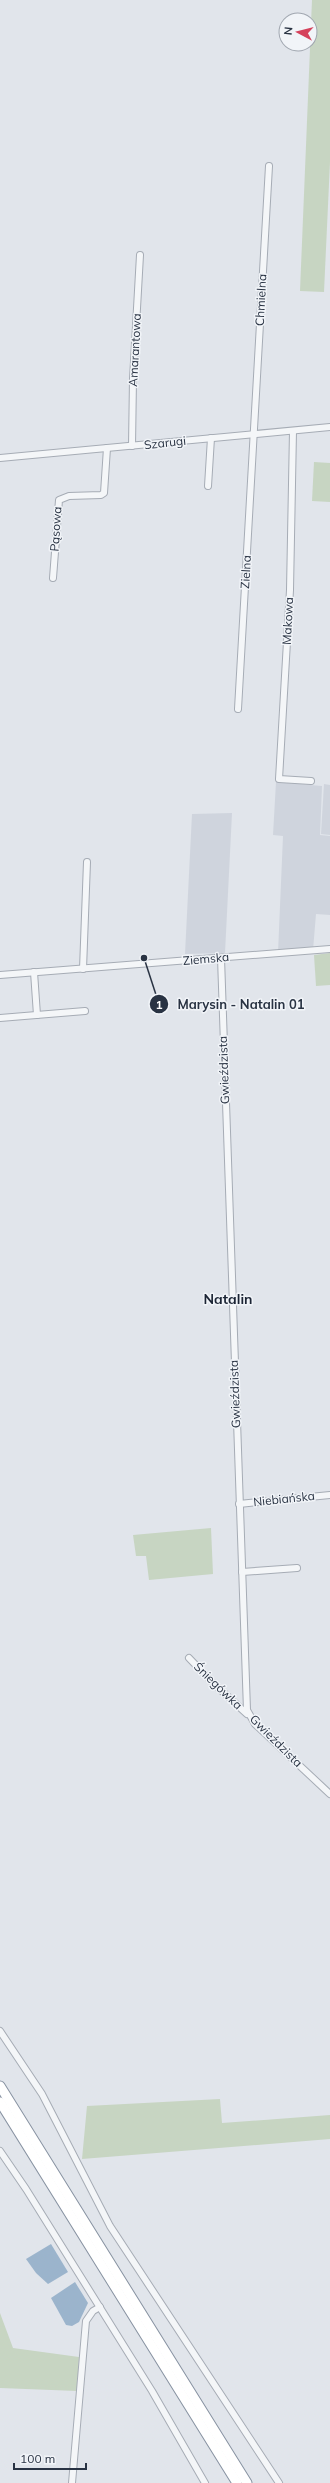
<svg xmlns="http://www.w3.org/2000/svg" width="330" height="2483" font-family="Mulish,sans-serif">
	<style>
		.built { fill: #cfd4dd }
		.green { fill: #c7d5c2 }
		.water { fill: #9bb4cc }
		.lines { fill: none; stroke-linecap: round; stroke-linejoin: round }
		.minor-casing { stroke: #a6acb5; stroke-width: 8 }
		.highway-casing { stroke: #8893a2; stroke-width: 11 }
		.minor { stroke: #f4f6f8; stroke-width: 6 }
		.highway { stroke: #fff; stroke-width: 9 }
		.labels { text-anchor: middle; stroke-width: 3; stroke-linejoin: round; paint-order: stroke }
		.street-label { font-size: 12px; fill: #293343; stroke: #f1f4f8 }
		.quarter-label { font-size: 14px; font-weight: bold; fill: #1b2434; stroke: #f1f4f8 }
		.leader { fill: none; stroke: #293343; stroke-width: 1.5 }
		.callout-dot { fill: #293343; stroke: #f1f4f8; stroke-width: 1.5 }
		.mark-label { font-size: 12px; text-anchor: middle; font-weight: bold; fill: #fff }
		.callout-label { font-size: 13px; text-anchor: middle; font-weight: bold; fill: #293343; stroke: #f1f4f8; stroke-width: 3; stroke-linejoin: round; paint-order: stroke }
	</style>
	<rect width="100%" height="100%" fill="#e1e5eb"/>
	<g class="built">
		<polygon points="276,782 322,786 320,835 330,836 330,915 316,914 313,950 278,953 283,836 273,835"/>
		<polygon points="324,784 330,785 330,835 321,834"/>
		<polygon points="232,813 225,953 185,954 192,814"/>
	</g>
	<g class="green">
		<polygon points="312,0 330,0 330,162 324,292 300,291"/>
		<polygon points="314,462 330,463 330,502 312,501"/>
		<polygon points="330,953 330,985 316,986 314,955"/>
		<polygon points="211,1528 213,1574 149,1580 146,1556 136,1556 133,1535"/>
		<polygon points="220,2099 222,2123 330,2115 330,2139 82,2159 87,2106"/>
		<polygon points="0,2313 13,2348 79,2357 77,2391 0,2388"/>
	</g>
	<g class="water">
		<polygon points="51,2244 68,2272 48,2284 36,2273 26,2259"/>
		<polygon points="75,2282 88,2303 79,2322 72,2326 66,2325 51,2298"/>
	</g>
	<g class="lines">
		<g class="minor-casing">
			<g id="minor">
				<polyline points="293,431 290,590 279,779 311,781"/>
				<polyline points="132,446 133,379 140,255"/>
				<polyline points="0,458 330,427"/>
				<polyline points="208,486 211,438"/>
				<polyline points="53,578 59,500 69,496 101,495 104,493 107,448"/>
				<polyline points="238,709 269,166"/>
				<polyline points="221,958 247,1710 255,1724 330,1794"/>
				<polyline points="83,969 87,862"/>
				<polyline points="34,972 37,1015"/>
				<polyline points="0,975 330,949"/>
				<polyline points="0,1018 85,1011"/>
				<polyline points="239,1504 330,1495"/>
				<polyline points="242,1572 297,1568"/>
				<polyline points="189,1658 212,1682 247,1714"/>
				<polyline points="0,2031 42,2094 110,2226 279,2483"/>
				<polyline points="0,2151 26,2189 152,2391 205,2483"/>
				<polyline points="72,2483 86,2321 93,2311 100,2307"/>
			</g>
		</g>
		<g class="highway-casing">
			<g id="highway">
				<polyline points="0,2086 247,2483"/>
				<polyline points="0,2102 237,2483"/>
			</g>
		</g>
		<use href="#minor" class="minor"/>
		<use href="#highway" class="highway"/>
	</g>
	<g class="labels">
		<g class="street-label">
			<text transform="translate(261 300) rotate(-87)" y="4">Chmielna</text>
			<text transform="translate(135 350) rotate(-87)" y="4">Amarantowa</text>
			<text transform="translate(165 443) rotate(-6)" y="4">Szarugi</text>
			<text transform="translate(56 529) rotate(-86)" y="4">Pąsowa</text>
			<text transform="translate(246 572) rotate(-87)" y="4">Zielna</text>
			<text transform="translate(288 621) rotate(-87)" y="4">Makowa</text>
			<text transform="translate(206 959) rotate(-5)" y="4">Ziemska</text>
			<text transform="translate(224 1070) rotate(-92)" y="4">Gwieździsta</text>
			<text transform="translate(235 1394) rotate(-92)" y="4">Gwieździsta</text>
			<text transform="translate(284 1499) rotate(-6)" y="4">Niebiańska</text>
			<text transform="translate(218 1686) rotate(44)" y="4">Śniegówka</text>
			<text transform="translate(276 1741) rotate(45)" y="4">Gwieździsta</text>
		</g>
		<g class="quarter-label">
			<text x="228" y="1304">Natalin</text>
		</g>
	</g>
	<path class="leader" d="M144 958L159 1004"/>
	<g class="callout-dot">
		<circle cx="144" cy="958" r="4"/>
		<circle cx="159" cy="1004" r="10"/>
	</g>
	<g class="mark-label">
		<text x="159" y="1009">1</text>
	</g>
	<g class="callout-label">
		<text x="241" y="1009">Marysin - Natalin 01</text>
	</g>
	<g transform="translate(298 32) rotate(277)"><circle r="19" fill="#f1f4f8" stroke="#a1a7b0"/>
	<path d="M0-3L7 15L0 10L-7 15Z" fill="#d5415b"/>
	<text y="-6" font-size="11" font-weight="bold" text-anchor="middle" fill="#293343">N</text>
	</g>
	<path d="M14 2463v6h72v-6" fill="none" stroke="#293343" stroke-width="2"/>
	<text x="20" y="2463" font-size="12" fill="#293343" stroke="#f1f4f8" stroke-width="3" paint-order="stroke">100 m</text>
</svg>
